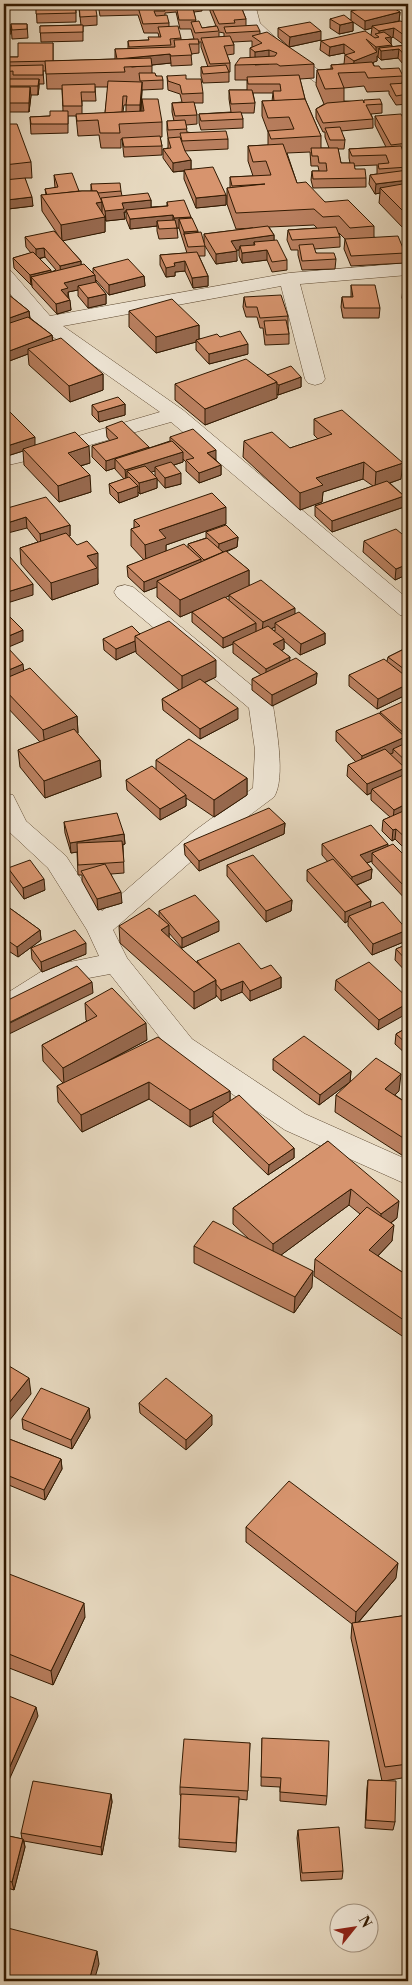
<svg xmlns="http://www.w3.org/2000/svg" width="412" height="1985" font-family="'Libre Bodoni',serif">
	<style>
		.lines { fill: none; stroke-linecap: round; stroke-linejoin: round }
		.minor-casing { stroke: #5f4a32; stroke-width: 1 }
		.minor { fill: #efe6d6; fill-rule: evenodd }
		.wall { fill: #b97f5f; stroke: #321a02; fill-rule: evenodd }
		.shaded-wall { fill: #96684d; stroke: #321a02 }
		.building { fill: #d7946e; stroke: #321a02 }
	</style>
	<rect width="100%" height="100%" fill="#e7d9c0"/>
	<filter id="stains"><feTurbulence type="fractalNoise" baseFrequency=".004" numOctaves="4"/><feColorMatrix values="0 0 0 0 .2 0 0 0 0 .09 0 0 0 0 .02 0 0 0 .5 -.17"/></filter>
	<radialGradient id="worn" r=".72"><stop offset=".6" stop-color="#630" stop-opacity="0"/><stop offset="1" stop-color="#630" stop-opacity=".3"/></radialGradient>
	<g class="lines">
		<g class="minor-casing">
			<g id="minor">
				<polygon points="241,4 255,4 260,23 282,44 327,76 329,79 327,82 315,82 270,50 245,24"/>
				<polygon points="408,263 408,275 300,284 325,379 322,383 315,385 308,383 305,379 281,286 63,326 183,410 408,599 408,617 400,615 171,422 69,451 4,466 4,454 58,442 160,412 39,327 4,287 4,269 11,271 50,316 289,273"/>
				<path d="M125,585l8,2 136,113 4,5c3,22 13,73 1,92l-63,47 -98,86 14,28 65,81 113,75 103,46v25l-123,-55 -113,-77 -62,-79 -43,8 -53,33 -10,3v-23l46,-29 49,-10 -12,-26 -39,-62 -44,-41v-34l9,2 13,26 40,35 36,55 91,-79 60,-44 2,-38 -6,-42 -132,-111 -3,-5 3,-5z"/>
			</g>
		</g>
		<use href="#minor" class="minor"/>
	</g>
	<g class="wall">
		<polygon points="36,4 82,4 97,16 97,25 83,26 83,41 41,42 40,26 81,25 79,9 76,9 76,22 37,23"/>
		<path d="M98,4h52v3l6,-1v-2h46v7l-8,1 2,10 6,6 14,-2 -6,-15v-7h30l6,15v7l14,5v3l54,30v14l-14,1 5,20 16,37v12h8l-4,-11v-5h-2l-7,-14v-9l8,-5 -8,-19 1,-15 14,-1v-4l13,-1 1,-10 -1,-1 -15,3 -9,-6 1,-9 50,-6 1,-7 -7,2 -12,-8v9l-14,3 -9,-6v-9l21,1v-9l49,1 -1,9 -7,2 16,3v43h-1l-9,-11 -17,2 -3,-3v-1h-1v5l-4,1 1,4 7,3 22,7 -1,7h3l-1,-1v-9l4,-1v32l-12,1 -7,-11v-3l-22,1 -3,-6 -20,2v13l20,1 18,2v9l-11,1 2,5v9l-32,3 4,9 -1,9h-6l3,14h9l-1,-5v-9l37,-2 -11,-22v-9l33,11v25l-4,1 4,12v62l-5,1 -24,-25 1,-10 -5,1 -6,-10 1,-9 7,-1v-9l-23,1 1,3 11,9v9l-53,1 -2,-8 1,-9h7l-1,-5h-7l-1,-14 -23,1 10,30 28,19 49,24v11l31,16v10l-54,3 -7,-17 1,-10 -6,-6 1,4v10l-26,2 2,4 20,6 -1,10 -33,1 -4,-15v-5h-7l-4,-10 1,-10 29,-2 -3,-3 -45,2 5,8v6l13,19v10l-15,2 -5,-12 -25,3 -3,-7v-6h-3l1,11 -21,3 -11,-18v10h-6l9,20v10l-15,2 -8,-17 -10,1v4l-9,1 -6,-12v-10l27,-2 -8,-25h-2l1,10 -19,1 -2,-8v-5l-27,3 -4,-10v-7h-2l1,7 -19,2 -1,-2v13l-43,8 19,21v3l12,9v-5l51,8 1,10 -36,9 -13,-15v2l10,12v10l-18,4 -10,-12v-6l-10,2 3,18 -14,4 -25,-27v-2h-1l-17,-17 -1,-10 18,-5 -5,-6 -1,-10 35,1 -18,-27 -1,-16h5l-1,-6 10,-1 -1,-13 25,16h12v-7l30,7 1,5 29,4v7l16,-1v-4l24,15 7,16 6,10v-9l49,-6 -17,1 -9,-25v-16h3v-11l23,-1 -5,-15v-15l20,-1v-13l-6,-16v-15h10l1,-8h-20l2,10 -1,10h-13l2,6v9l-42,2 -2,-7v-9l32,-2 -2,-13v-9h18v-10h-12v-15l15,-7v-10h2v-7l-19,1 1,3v9l-7,1 3,8v9h-1v10l-26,1 -2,-7v-9h7l-7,-20v-5h-2v11l-8,1 1,11 -21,1v-3l-19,2v8l11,7v9l-21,1 -1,22h1v-13l20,23v15h-2l2,9v9l-38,2 -2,-18h-1v9h-20l-2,-13 -21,1 -2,-20h-8v17l-37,1 -1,-17 20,-1 13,-5 -1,-22h-15l-1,-18h-3l1,13h-5l-1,11h-7l-2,17h-20l-1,-7h-4v-39h2v-9h12l35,-14v18l62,-2v-10h13v-8l20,-1 11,-3 -1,-4h-14l-6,-18 -38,1zM176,12l4,17h11l3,10 -13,1v-2l-12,-11v-4l-4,-8v-2zM219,32l5,1v4h-5zM393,37l11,8 -12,2 -1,-3v-6zM95,87h13l-3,26 -23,1v-13h14zM124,105h2v7h-3zM45,257l11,13 -5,2 -12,-13z"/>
		<polygon points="408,4 408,23 403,20 404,5 408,5"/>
		<polygon points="4,20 10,25 11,34 4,34"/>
		<polygon points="11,24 27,24 28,38 12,39"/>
		<polygon points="278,28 321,40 289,47 278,37"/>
		<polygon points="167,76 186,79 203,93 203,103 194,103 197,115 197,124 186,125 187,132 228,139 228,149 184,151 191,160 191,169 226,195 226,205 196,208 184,179 184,171 173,172 163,158 163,149 168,148 168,138 167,130 167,121 174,121 172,112 172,103 182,102 180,94 168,90"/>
		<polygon points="4,124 31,162 32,178 25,178 33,206 8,209 5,204 4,205"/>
		<polygon points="351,285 380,308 379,318 343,318 341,307 342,297 351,297"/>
		<polygon points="408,287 408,309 402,298 403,288"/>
		<polygon points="4,291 29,311 30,318 52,335 53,341 103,374 103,390 70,402 29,365 28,354 4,363"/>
		<polygon points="244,297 288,316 288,326 289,334 289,344 265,345 263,328 260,328 257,317 246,317 243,307"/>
		<polygon points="129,311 199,325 199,339 220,337 248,354 209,364 196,350 196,342 156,353 129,327"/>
		<polygon points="267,375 301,377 301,387 278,395 277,394 277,398 205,425 175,400 175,384"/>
		<polygon points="125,404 125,415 99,422 92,415 92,405"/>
		<polygon points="4,407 35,445 90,463 81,466 91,492 59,502 24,465 23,451 4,457"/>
		<polygon points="314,419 401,479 390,483 404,496 404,507 332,532 315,516 315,506 373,486 363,479 323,492 322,502 300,510 243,457 244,441 290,448 318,439 314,435"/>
		<path d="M106,427l43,20v1l21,-7v-4l46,23 5,5v10l-22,8 -13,-12v-9l-3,-3v3l-9,3 7,19 -16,4 -8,-9v9l-17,6 -2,-2v4l-19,7 -9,-9 -1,-10 15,-5 -9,-10v-1l-9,3 -14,-14v-11l18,-5 -3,-4zM155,471v5l-4,-4z"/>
		<polygon points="4,509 70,525 70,536 69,536 98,570 97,570 98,584 52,600 21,564 20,548 38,542 27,528"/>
		<path d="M134,520l92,4 -60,21v6l22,-3v-4l18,-6v-6l32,5 -1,10 -11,5 23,18v15l76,48v11l-25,11 -16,-14v8l-3,2 9,6 -1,4 28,12 -1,11 -44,22 -20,-16v-11l9,-4 -28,-22v-9l-10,4 -31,-26v-10l32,-14 -44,19 -23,-20v-10l-13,5 -16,-15 -1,-11 17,-6 -13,-14v-17l3,-1zM229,596v5l-4,-4zM275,627v4l-4,-2z"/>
		<polygon points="408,539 408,584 405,582 406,575 395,580 363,552 364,541"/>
		<polygon points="140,634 216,677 204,683 238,719 200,739 163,710 162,699 179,690 136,653 136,651 116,660 104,650 103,639"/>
		<polygon points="408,647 408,694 377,709 349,686 349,675 387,661 388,657"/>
		<polygon points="4,650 23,671 77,716 78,733 77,733 100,760 101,777 45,798 20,767 18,750 40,742 4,704"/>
		<polygon points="408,708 408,852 395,839 392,841 382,831 383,820 390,817 371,800 371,793 367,795 347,776 348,765 356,762 336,741 336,731 380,714 380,712"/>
		<polygon points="156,760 247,778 247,795 214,817 186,798 186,806 160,820 127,790 126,780 156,770"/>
		<polygon points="64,822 124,834 125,844 123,845 124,873 111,874 122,903 98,910 82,881 82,875 78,875 77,852 71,853 65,833"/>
		<polygon points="285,823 284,834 199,871 185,855 184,844"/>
		<polygon points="322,844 388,846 405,856 408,855 408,900 407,901 372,863 372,861 367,863 372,869 371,879 357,885 371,901 370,907 406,941 372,955 348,926 348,921 345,923 307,881 307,870 328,862 322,855"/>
		<polygon points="227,865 292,900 291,911 266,922 227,876"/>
		<polygon points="8,868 45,890 24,899 9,879"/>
		<polygon points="4,904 40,930 41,940 18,957 4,948"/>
		<polygon points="159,911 219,931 182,948 169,933 169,938 197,963 197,961 261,969 281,977 281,988 250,1001 242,992 221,1001 216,995 216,997 194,1009 120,943 119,926 159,917"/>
		<polygon points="408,944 408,974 395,960 396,949"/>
		<polygon points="31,948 86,954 42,972 32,959"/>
		<polygon points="336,980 408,998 378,1030 335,990"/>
		<polygon points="85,1003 147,1040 110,1060 230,1091 230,1101 294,1148 294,1158 268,1175 213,1122 213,1116 190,1127 149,1099 82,1132 58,1102 57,1086 63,1083 43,1061 42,1045 87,1021 86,1020"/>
		<polygon points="408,1027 408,1056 395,1044 396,1034"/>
		<polygon points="273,1059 351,1071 350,1082 319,1105 273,1070"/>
		<polygon points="399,1091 395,1095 408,1104 408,1159 335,1112 336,1095"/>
		<polygon points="328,1141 397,1218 391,1223 392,1241 378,1256 408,1276 408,1340 314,1276 315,1259 360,1214 349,1205 281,1255 312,1287 294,1313 194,1263 194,1246 250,1240 233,1224 233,1208"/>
		<polygon points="408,1213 408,1232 405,1231 407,1214"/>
		<polygon points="139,1403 212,1425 186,1450 140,1413"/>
		<polygon points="89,1408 90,1418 72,1449 23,1429 22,1419"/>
		<polygon points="4,1437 61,1459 62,1469 45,1500 4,1483"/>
		<polygon points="246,1527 396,1578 358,1623 408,1615 408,1777 384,1781 395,1822 393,1830 365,1828 367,1788 368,1780 382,1781 351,1638 352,1624 246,1542"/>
		<polygon points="4,1572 85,1617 53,1685 4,1666"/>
		<polygon points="262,1738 327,1796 326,1805 280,1801 280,1787 261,1786"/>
		<polygon points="250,1743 247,1800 239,1799 236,1852 179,1847 181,1796 180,1795 180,1787"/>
		<polygon points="111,1794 112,1802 102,1855 24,1841 25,1847 14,1890 4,1887 4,1835 22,1839 21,1833"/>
		<polygon points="298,1830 343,1871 342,1879 301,1881 297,1838"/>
	</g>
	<g class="shaded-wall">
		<polygon points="263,4 277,4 263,7"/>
		<polygon points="400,12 399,21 374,27 372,26 372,28 365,30 365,21"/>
		<polygon points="353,22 353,31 339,34 340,25"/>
		<polygon points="394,28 393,37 391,38 391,45 392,45 392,50 399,49 398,58 381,60 381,51 379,48 378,56 377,56 377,61 353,70 354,61 376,52 376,47 379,40 379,31"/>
		<polygon points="321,31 321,40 289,47 290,37"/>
		<polygon points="344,44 344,53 329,56 330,47"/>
		<polygon points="269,50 269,64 255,65 255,52"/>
		<polygon points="170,54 171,63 132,67 117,59"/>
		<polygon points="39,79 39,88 38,95 38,86"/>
		<polygon points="142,82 142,91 140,114 140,105"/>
		<polygon points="30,87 31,96 29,112 29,103"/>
		<polygon points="191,160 191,170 173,172 173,163"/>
		<polygon points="408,180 408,190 380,188 380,193 375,194 376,184"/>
		<polygon points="4,195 5,195 5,204 4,205"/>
		<polygon points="226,195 226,205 196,208 196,198"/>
		<polygon points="32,197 33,206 8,209 7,200"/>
		<polygon points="151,200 151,210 126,210 126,212 124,212 125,219 106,221 105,211 122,203"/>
		<polygon points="102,202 102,217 105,217 105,232 62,241 61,225 96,203"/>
		<polygon points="408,211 408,227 403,228 404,212"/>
		<polygon points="173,215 173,224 157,221 157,226 130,229 130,219"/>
		<polygon points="191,217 191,226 179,219 179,228 174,228 174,218"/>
		<polygon points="198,231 198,240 184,235 184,232"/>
		<polygon points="274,235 274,245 254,242 254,248 240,246 239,250 231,251 231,241"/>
		<polygon points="44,248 45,257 36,259 36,249"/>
		<polygon points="267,250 267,260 242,263 242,253"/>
		<polygon points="237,251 237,261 216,264 216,254"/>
		<polygon points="81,261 81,271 61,276 60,266"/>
		<polygon points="185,261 185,271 175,272 175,276 166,277 166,268 174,263"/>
		<polygon points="51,270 51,280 31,277 32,285 31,285 30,275"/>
		<polygon points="95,275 96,285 78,286 78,290 68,292 68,298 61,290 64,283"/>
		<polygon points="144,276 145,286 109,295 109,285"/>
		<polygon points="208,276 208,286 193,288 192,278"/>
		<polygon points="106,294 106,304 88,308 88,298"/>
		<polygon points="70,300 71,310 57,314 56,304"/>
		<polygon points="29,311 30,321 4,330 4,320"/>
		<polygon points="199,325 199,341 196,340 196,342 156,353 156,337"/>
		<polygon points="52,335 53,346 28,349 28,354 4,363 4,353"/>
		<polygon points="248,344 248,354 209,364 209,354"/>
		<polygon points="103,374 103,390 70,402 69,386"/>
		<polygon points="301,377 301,387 278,395 279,385"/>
		<polygon points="277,382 277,398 205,425 205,409"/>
		<polygon points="125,404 125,415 99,422 98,412"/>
		<polygon points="35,437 35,447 23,449 23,451 4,457 4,447"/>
		<polygon points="89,446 90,463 69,469 68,453"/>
		<polygon points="149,447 149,457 115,459 115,468 106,471 106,461"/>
		<polygon points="216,450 216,460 207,453"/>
		<polygon points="183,452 183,462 158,470 155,467 155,471 134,478 127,471 127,480 126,480 125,470"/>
		<polygon points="364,462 363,479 323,492 322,502 300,510 300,493 316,478"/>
		<polygon points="403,463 401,479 375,488 376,472"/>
		<polygon points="221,465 221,475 199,483 199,473"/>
		<polygon points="181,473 181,484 165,488 165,478"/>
		<polygon points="90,475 91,492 59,502 58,486"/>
		<polygon points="157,478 157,488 140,494 139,483"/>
		<polygon points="138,486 138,496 119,503 118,493"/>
		<polygon points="404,496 404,507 332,532 332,521"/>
		<polygon points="226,507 226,524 166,545 166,555 146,562 145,545 159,530"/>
		<polygon points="26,517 27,528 4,534 4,524"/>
		<polygon points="70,525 70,536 41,545 40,534"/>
		<polygon points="238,537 237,547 218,554 219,544"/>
		<polygon points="98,553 98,584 52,600 51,583 87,556"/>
		<polygon points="201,559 201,570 157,581 157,587 144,592 144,582"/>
		<polygon points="408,564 408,573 406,571 406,575 395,580 396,569"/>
		<polygon points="249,570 249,587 229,595 229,596 180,617 180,600"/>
		<polygon points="33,584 33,595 4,604 4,593"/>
		<polygon points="295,608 295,618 275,623 275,627 262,633 263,622"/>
		<polygon points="256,623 256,634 233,642 233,644 223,648 223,638"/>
		<polygon points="23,630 23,641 4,649 4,638"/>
		<polygon points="325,633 325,644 300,655 301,644"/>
		<polygon points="284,639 284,649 273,655 273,644"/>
		<polygon points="135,641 136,651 116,660 116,649"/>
		<polygon points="290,657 289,668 266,679 266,669"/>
		<polygon points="216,660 216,677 182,693 182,676"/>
		<polygon points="23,664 24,674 4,683 4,672"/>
		<polygon points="317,673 316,684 272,706 272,695"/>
		<polygon points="408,684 408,694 377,709 378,699"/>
		<polygon points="238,708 238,719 200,739 200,729"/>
		<polygon points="77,716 78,733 45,747 43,730"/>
		<polygon points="408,734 408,744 405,745 406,735"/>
		<polygon points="405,737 404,748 393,749 393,753 361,766 362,756"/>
		<polygon points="100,760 101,777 45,798 44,781"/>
		<polygon points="405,768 404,779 372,789 371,793 367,795 367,784"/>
		<polygon points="247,778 247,795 214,817 214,800"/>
		<polygon points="186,795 186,806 160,820 160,809"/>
		<polygon points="408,803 408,813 393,820 394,810"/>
		<polygon points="285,823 284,834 199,871 199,861"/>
		<polygon points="396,829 395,839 392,841 393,830"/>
		<polygon points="124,834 125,844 71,853 70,843"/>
		<polygon points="388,844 388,854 372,853 372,861 359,866 360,855"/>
		<polygon points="372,869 371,879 351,887 352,877"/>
		<polygon points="4,870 5,870 6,880 4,881"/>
		<polygon points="44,879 45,890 24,899 23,888"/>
		<polygon points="408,890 408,900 407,901"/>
		<polygon points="121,892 122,903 98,910 97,899"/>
		<polygon points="292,900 291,911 266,922 266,911"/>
		<polygon points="371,901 370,912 349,916 348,921 345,923 345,912"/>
		<polygon points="219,921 219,931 182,948 182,938"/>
		<polygon points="169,925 169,942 161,930"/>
		<polygon points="40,930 41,940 18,957 17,947"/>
		<polygon points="407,930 406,941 372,955 373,944"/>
		<polygon points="86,943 86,954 42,972 41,962"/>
		<polygon points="281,977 281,988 250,1001 250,991"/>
		<polygon points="216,980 216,997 194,1009 194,992"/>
		<polygon points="243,981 242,992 221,1001 221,990"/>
		<polygon points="92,982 93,993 5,1036 4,1026"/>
		<polygon points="408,1003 408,1013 378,1030 379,1020"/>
		<polygon points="146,1023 147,1040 64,1084 63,1068"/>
		<polygon points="351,1071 350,1082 319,1105 320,1095"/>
		<polygon points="401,1074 399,1091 383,1106 385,1089"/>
		<polygon points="149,1082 149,1099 82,1132 81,1115"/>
		<polygon points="230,1091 230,1108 213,1112 213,1116 190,1127 190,1110"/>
		<polygon points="294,1148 294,1158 268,1175 269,1165"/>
		<polygon points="351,1189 349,1205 273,1261 273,1244"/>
		<polygon points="399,1201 397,1218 380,1231 381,1214"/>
		<polygon points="394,1225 392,1241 368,1266 369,1250"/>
		<polygon points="313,1271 312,1287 294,1313 295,1297"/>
		<polygon points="29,1378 31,1394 4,1427 4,1409"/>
		<polygon points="89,1408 90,1418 72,1449 71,1440"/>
		<polygon points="212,1415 212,1425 186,1450 186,1440"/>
		<polygon points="61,1459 62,1469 45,1500 44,1490"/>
		<polygon points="398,1563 396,1578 355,1626 356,1612"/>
		<polygon points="84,1603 85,1617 53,1685 51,1671"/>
		<polygon points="36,1707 38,1716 5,1789 4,1780"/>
		<polygon points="111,1794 112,1802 102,1855 101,1847"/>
		<polygon points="23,1839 25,1847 14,1890 12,1882"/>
		<polygon points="97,1951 99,1964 94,1981 89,1981"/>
	</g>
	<g class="building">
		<polygon points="36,4 75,4 76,13 36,14"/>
		<polygon points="79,4 95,4 97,16 80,17"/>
		<polygon points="99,4 150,4 150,5 100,7"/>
		<polygon points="210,4 240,4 246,19 234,20 235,23 219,24"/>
		<polygon points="382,4 387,4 400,12 365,21 351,11"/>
		<polygon points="176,5 192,5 196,20 179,20"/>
		<polygon points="164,6 165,11 154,11 156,16 167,15 169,23 143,24 138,7"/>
		<polygon points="344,15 353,22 340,25 330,19"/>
		<polygon points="4,20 9,20 10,25 4,25"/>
		<polygon points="199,21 202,28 217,26 219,31 195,33 191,22"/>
		<polygon points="401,21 408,26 408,38 394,28 379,31 372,26"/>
		<polygon points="310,22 321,31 290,37 278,28"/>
		<polygon points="11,24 27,24 27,29 12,30"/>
		<polygon points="83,25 83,32 40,33 40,26"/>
		<polygon points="257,25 260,31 226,33 224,27"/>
		<polygon points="178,26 181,38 170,39 171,45 129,47 128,41 149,40 148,37 161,37 158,27"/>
		<polygon points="365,31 375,38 379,37 375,34 384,32 391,37 385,38 392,45 376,47 366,39 377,52 354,61 345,55 355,52 344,44 330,47 321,41"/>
		<polygon points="267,32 314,64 280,66 277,64 235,65 240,58 275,56 277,53 269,50 255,52 250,48 262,43 252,36"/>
		<polygon points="230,36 234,45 224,46 230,63 210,64 201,38"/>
		<polygon points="198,39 199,44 189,44 192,55 171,56 170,54 117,59 115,49 175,47 174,40"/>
		<polygon points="18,43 53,43 53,61 6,62 6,57 18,57"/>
		<polygon points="408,45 408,59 399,49 381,51 379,48"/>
		<polygon points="151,58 152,66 124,67 125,72 46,74 45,61"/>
		<polygon points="372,62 374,66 379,66 381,69 399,68 403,76 368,78 365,72 338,73 344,88 325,89 317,70 333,69 331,65"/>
		<polygon points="43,65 43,75 13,75 13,71 4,72 4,66"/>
		<polygon points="226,65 229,72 203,74 201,67"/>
		<polygon points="408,72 408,78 404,73"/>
		<polygon points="139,73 155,73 156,76 162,76 163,80 140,81"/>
		<polygon points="186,75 186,79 201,79 203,93 182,94 180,85 168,81 167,76"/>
		<polygon points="299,75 305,99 274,101 273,91 281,91 280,84 248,84 247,77"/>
		<polygon points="4,79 39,79 38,86 4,86"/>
		<polygon points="108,81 142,82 140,105 126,105 127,96 123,96 122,112 105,113"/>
		<polygon points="407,83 408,86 408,94 396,96 390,84"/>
		<polygon points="95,84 95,92 81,92 82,106 63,106 62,85"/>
		<polygon points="4,87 30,87 29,103 8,103 9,96 4,96"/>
		<polygon points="229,90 252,90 255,103 231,104"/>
		<polygon points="142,99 158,99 162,122 119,124 120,133 100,133 98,120 77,121 76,114 144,111"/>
		<polygon points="305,99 321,136 271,139 268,131 294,129 289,117 268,118 262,101"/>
		<polygon points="380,99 382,104 366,105 373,119 323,123 316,109 327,103 363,100 364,103 364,100"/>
		<polygon points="194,102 197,115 175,116 172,103"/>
		<polygon points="50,111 68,111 68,124 31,124 30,117 50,116"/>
		<polygon points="241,112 243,119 201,121 199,114"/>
		<polygon points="401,114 408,127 408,143 391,145 375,116"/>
		<polygon points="185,120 187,129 168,130 167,121"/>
		<polygon points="4,124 17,124 31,162 4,165"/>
		<polygon points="340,127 345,140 330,140 325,128"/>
		<polygon points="226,131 228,139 182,141 180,133"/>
		<polygon points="160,136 162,146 124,147 122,138"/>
		<polygon points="180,137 185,151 191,160 173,163 163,149 171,148 168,138"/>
		<polygon points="283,144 297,183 306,182 325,202 348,200 374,226 350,228 339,216 323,217 314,209 236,213 227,188 265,184 232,186 230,177 271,175 266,161 253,162 248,146"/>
		<polygon points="401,146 408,165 408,167 379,169 378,164 389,163 386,155 352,156 349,149"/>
		<polygon points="311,148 338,148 341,163 354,163 355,169 365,169 366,178 313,179 312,171 327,171 326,163 319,163 318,156 312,156"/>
		<polygon points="213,167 226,195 196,198 184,170"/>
		<polygon points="408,170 408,180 376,184 370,175"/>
		<polygon points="72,173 79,191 47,195 45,189 58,187 54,175"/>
		<polygon points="25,178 32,197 7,200 5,195 4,195 4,180"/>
		<polygon points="120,183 121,191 98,193 97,191 92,191 91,184"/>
		<polygon points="408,183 408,211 404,212 380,188"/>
		<polygon points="82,191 97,191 102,202 96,203 105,217 61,225 41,195"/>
		<polygon points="148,193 151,200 122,203 124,209 105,211 101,198"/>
		<polygon points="184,200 191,217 174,218 173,215 130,219 126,210 168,206 167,202"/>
		<polygon points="192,218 198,231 184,232 179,219"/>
		<polygon points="175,220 177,228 159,229 157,221"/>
		<polygon points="268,226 274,235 231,241 237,251 216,254 204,234"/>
		<polygon points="336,227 340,237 292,240 288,230"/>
		<polygon points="54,231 81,261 60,266 44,248 36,249 25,237"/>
		<polygon points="201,232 205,246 188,247 184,234"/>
		<polygon points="398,236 405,253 351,256 345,239"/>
		<polygon points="277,240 287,260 272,262 267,250 242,253 240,246 255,245 254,242"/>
		<polygon points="313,244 316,253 334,253 336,259 302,261 299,245"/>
		<polygon points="33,252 51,270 30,275 13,258"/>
		<polygon points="197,252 208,276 192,278 185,261 174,263 175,266 166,268 160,255"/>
		<polygon points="128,259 144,276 109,285 93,268"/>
		<polygon points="84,264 95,275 64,283 68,288 61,290 70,300 56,304 31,277"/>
		<polygon points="96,282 106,294 88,298 78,286"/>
		<polygon points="351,285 375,285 380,308 344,308 342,297 353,297"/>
		<polygon points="408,287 408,297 403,288"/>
		<polygon points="4,291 29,311 4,320"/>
		<polygon points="281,295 288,316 260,318 257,307 246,307 244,297"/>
		<polygon points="172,299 199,325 156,337 129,311"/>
		<polygon points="28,317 52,335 4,353 4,325"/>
		<polygon points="286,320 289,334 266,335 264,321"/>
		<polygon points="240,331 248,344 209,354 196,340 217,334 220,337"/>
		<polygon points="61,338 103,374 69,386 28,349"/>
		<polygon points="246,359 277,382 205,409 175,384"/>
		<polygon points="291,366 301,377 279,385 277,384 277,382 267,375"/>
		<polygon points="118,397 125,404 98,412 92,405"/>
		<polygon points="4,407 5,407 35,437 4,447"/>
		<polygon points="342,410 403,463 376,472 364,462 316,478 323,485 300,493 244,441 272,432 290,448 332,434 314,419"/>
		<polygon points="122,421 149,447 106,461 92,446 118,438 106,427"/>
		<polygon points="193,429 216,450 207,453 221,465 199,473 186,460 194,458 170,437"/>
		<polygon points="75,432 89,446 68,453 90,475 58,486 23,449"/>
		<polygon points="172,441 183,452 125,470 115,459"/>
		<polygon points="171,462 181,473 165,478 155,467"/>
		<polygon points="145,466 157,478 139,483 127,471"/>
		<polygon points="129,477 138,486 118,493 109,484"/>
		<polygon points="387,481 404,496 332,521 315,506"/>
		<polygon points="212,493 226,507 159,530 166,538 145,545 131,529 140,526 134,520"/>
		<polygon points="46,497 70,525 40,534 26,517 4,524 4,509"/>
		<polygon points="226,525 238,537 219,544 206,532"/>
		<polygon points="396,529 408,539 408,564 396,569 364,541"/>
		<polygon points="66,533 77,545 87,541 98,553 87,556 97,568 51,583 20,548"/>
		<polygon points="207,538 223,552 204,560 188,544"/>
		<polygon points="184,544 201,559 144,582 127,566"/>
		<polygon points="4,550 33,584 4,593"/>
		<polygon points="226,551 249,570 180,600 157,581"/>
		<polygon points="261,580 295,608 263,622 229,595"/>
		<polygon points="225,597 256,623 223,638 192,612"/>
		<polygon points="4,611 23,630 4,638"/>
		<polygon points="299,612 325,633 301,644 275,623"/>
		<polygon points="169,621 216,660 182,676 135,636"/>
		<polygon points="132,626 140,634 135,636 135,641 116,649 103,639"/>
		<polygon points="268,626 284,639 273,644 290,657 266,669 233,642"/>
		<polygon points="408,647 408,672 388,657"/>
		<polygon points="8,648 23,664 4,672 4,650"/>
		<polygon points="296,658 317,673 272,695 252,679"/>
		<polygon points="384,659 408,678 408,684 378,699 349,675"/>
		<polygon points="30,668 77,716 43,730 4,689 4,679"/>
		<polygon points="200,679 238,708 200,729 162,699"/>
		<polygon points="402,702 408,708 408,734 406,735 380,712"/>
		<polygon points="379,713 405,737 362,756 336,731"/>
		<polygon points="74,729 100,760 44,781 18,750"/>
		<polygon points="189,739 247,778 214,800 156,760"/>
		<polygon points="408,742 408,763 393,749"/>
		<polygon points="385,749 405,768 367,784 348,765"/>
		<polygon points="152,766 186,795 160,809 126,780"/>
		<polygon points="408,773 408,803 394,810 372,789"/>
		<polygon points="269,808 285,823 199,861 184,844"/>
		<polygon points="408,809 408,840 396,829 393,830 383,820"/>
		<polygon points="117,813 124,834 70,843 64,822"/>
		<polygon points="371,825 388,844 360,855 372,869 352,877 322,844"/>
		<polygon points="122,841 124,862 78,865 77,843"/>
		<polygon points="393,844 405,856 408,855 408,890 372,853"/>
		<polygon points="253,855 292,900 266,911 227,865"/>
		<polygon points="333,859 371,901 345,912 307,870"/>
		<polygon points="30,860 44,879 23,888 8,868"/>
		<polygon points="105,864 121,892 97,899 81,871"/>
		<polygon points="195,895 219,921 182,938 159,911"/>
		<polygon points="383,902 407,930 373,944 349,916"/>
		<polygon points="4,904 40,930 17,947 4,938"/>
		<polygon points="149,908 169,925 161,930 216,980 194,992 119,926"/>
		<polygon points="75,930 86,943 41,962 31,948"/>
		<polygon points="239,943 261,969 271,965 281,977 250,991 243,981 221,990 216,984 216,980 202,967 197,961"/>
		<polygon points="408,944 408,962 396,949"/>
		<polygon points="369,962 408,998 408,1003 379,1020 336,980"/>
		<polygon points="77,966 92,982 4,1025 4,1002"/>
		<polygon points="112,988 146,1023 63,1068 42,1045 97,1016 85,1003"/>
		<polygon points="408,1027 408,1045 396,1034"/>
		<polygon points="304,1036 351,1071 320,1095 273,1059"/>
		<polygon points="158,1037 230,1091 190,1110 149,1082 81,1115 57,1086"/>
		<polygon points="376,1058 401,1074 385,1089 408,1104 408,1141 336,1095"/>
		<polygon points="239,1095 294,1148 269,1165 213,1112"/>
		<polygon points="328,1141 399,1201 381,1214 351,1189 273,1244 233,1208"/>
		<polygon points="367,1207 394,1225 369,1250 408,1276 408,1323 315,1259"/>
		<polygon points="213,1221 313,1271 295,1297 194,1246"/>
		<polygon points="4,1363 29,1378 4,1409"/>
		<polygon points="166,1378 212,1415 186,1440 139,1403"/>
		<polygon points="41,1388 89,1408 71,1440 22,1419"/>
		<polygon points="4,1437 61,1459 44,1490 4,1474"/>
		<polygon points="289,1481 398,1563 356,1612 246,1527"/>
		<polygon points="4,1572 84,1603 51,1671 4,1652"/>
		<polygon points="408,1615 408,1764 385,1767 352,1623"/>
		<polygon points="4,1694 36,1707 4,1780"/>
		<polygon points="262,1738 329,1741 327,1796 280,1792 281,1778 261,1777"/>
		<polygon points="184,1739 250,1743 248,1791 180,1787"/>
		<polygon points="368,1780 396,1781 395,1822 366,1820"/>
		<polygon points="33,1781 111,1794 101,1847 21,1833"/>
		<polygon points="181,1794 239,1797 236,1843 179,1839"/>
		<polygon points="339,1827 343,1871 302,1873 298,1830"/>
		<polygon points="4,1835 23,1839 12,1882 4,1880"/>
		<polygon points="4,1927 97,1951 89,1981 4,1981"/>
	</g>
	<rect width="412" height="1985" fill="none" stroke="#e7d9c0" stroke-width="20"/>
	<rect x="5" y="5" width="402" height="1975" fill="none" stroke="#321a02" stroke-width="2.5"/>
	<rect x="10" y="10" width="392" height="1965" fill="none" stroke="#321a02"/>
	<g transform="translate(354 1928) rotate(60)"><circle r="24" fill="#efe6d6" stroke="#a39481"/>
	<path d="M0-4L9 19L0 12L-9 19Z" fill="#8f2418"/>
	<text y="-8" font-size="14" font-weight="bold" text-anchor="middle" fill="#321a02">N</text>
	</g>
	<rect width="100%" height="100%" filter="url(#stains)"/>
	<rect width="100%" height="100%" fill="url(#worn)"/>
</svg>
